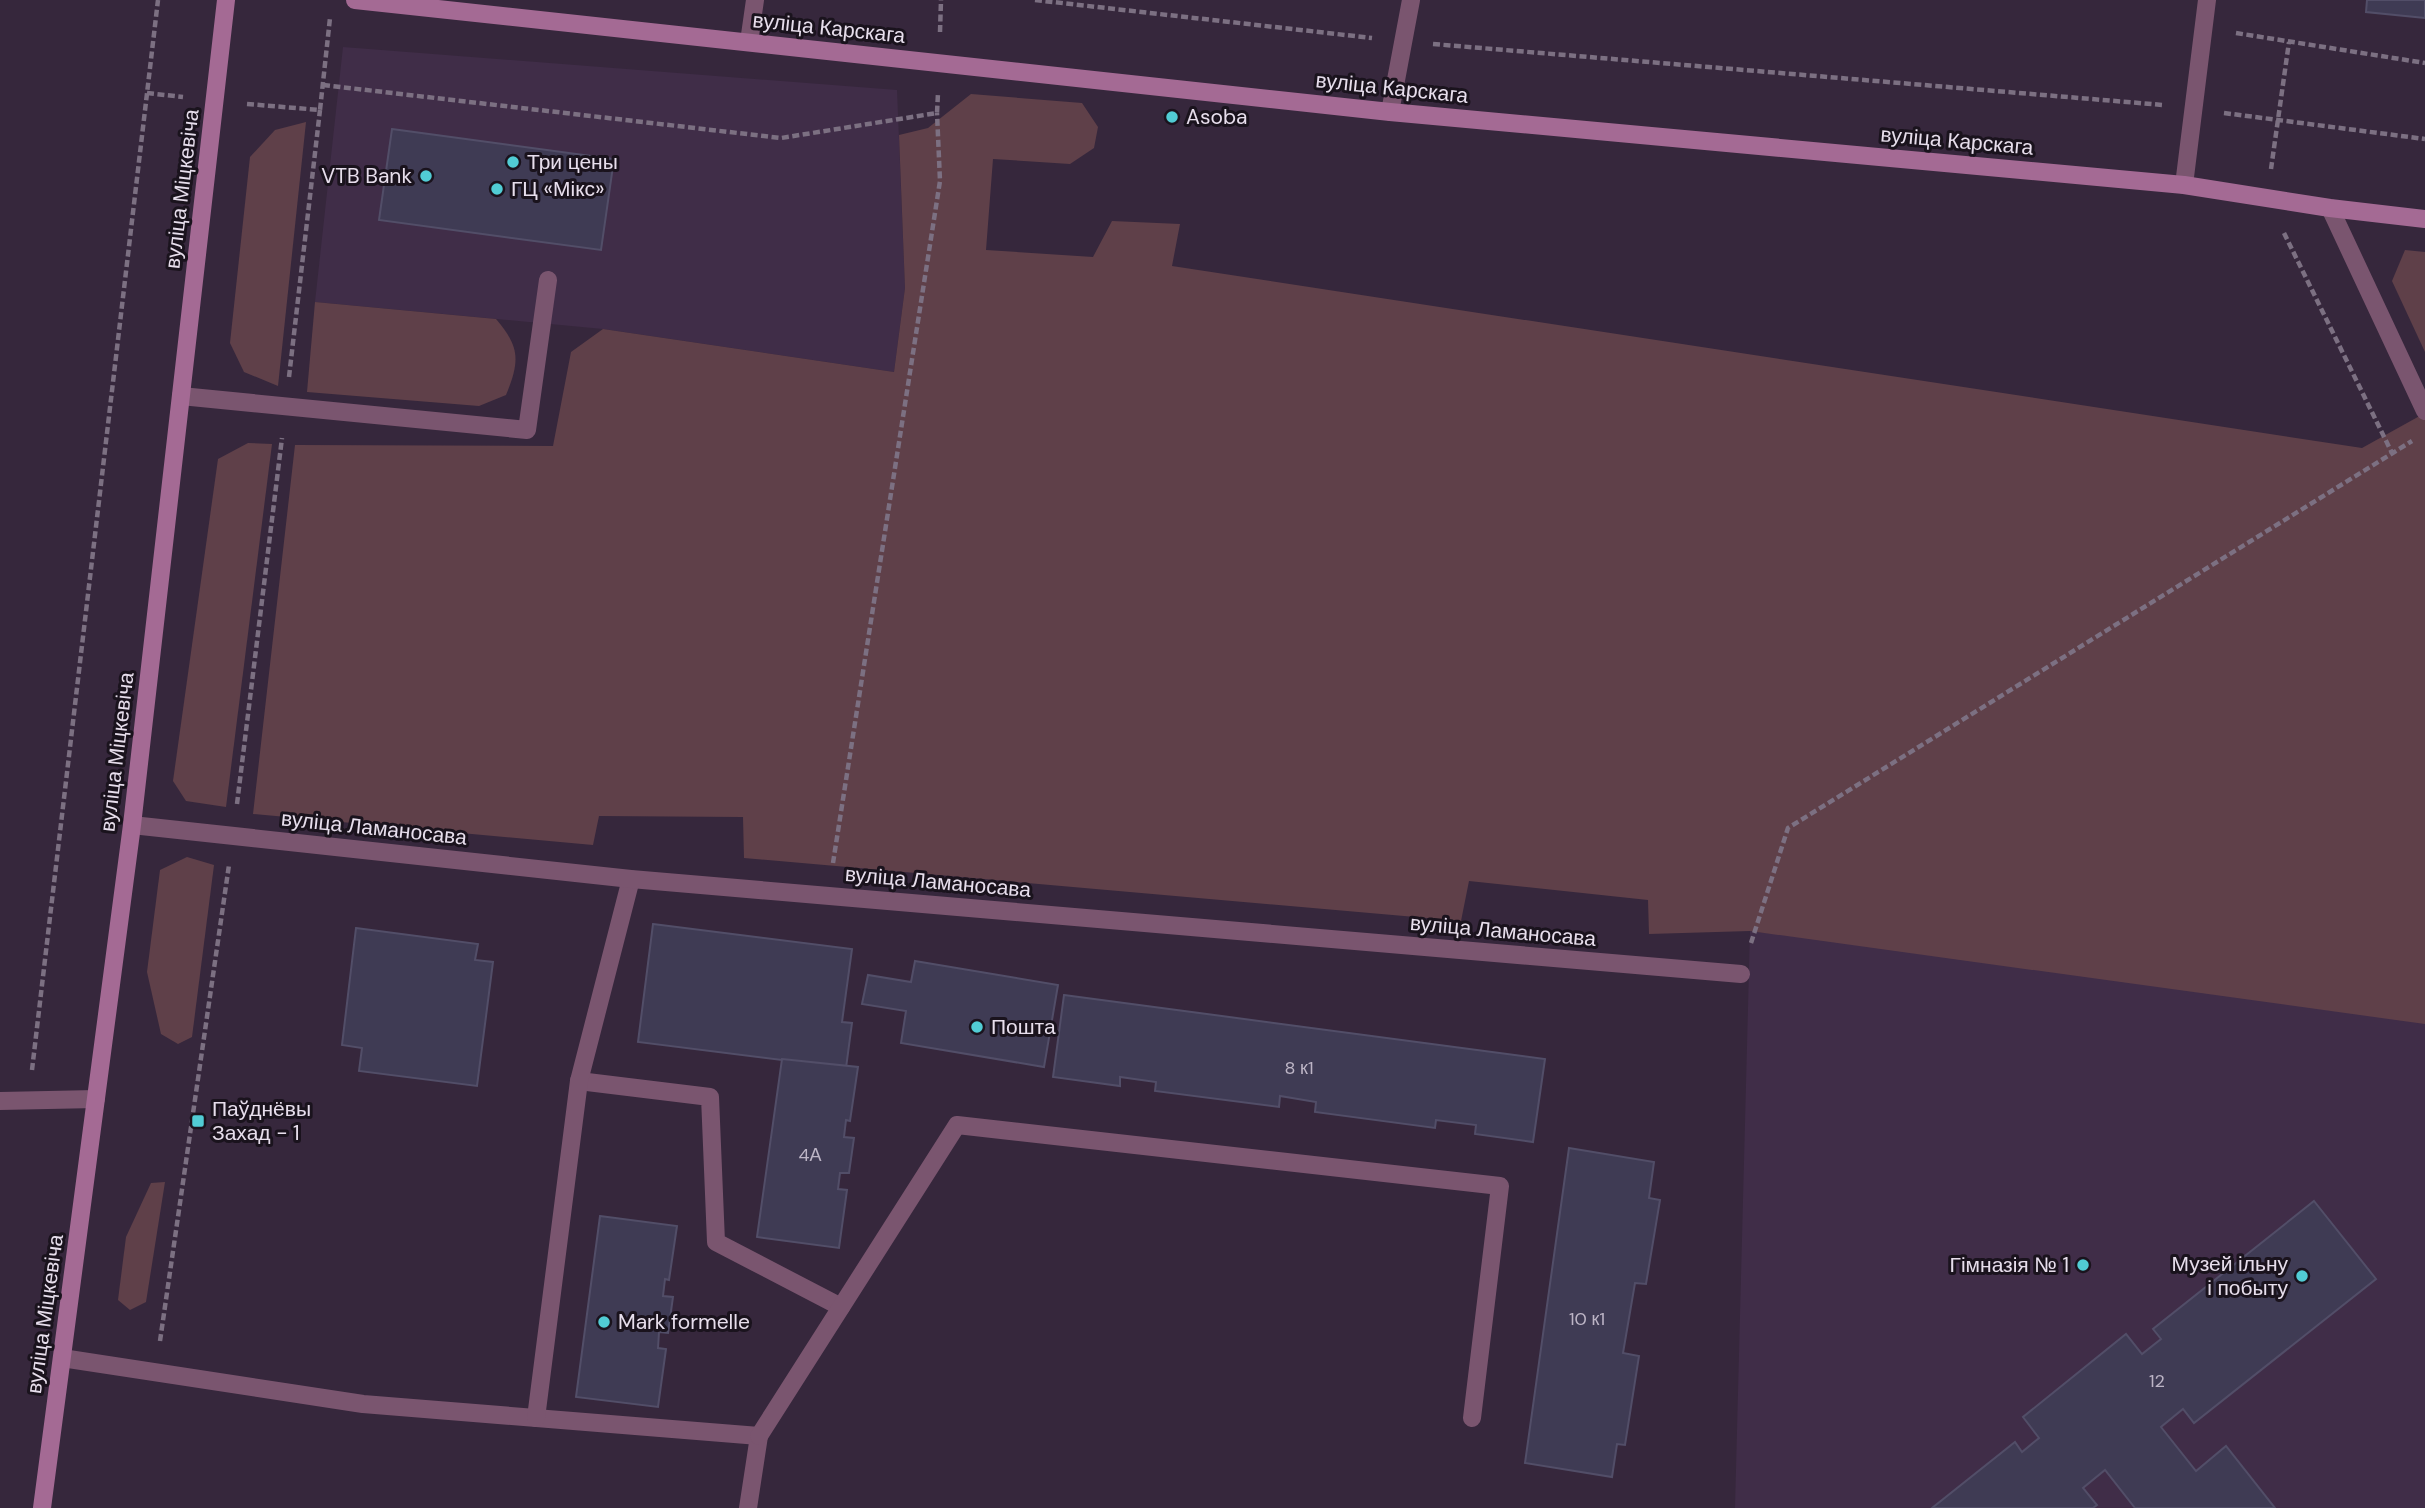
<svg xmlns="http://www.w3.org/2000/svg" width="2425" height="1508" font-family="'DM Sans',sans-serif">
	<style>
		.built { fill: #402d48 }
		.green { fill: #5f4049 }
		.building { fill: #3f3b54; stroke: #524e68; stroke-width: 2 }
		.lines { fill: none; stroke-linecap: round; stroke-linejoin: round }
		.path { stroke: #7c7082; stroke-width: 4.5; stroke-dasharray: 7 3.5; stroke-linecap: butt }
		.lane { stroke: #7a556f; stroke-width: 18 }
		.street { stroke: #7a556f; stroke-width: 18 }
		.secondary { stroke: #a46a94; stroke-width: 18 }
		.poi-dot { fill: #51ccd4; stroke: #1a131d; stroke-width: 2.5 }
		.labels { text-anchor: middle; stroke-width: 6; stroke-linejoin: round; paint-order: stroke }
		.number-label { font-size: 18px; fill: #bdb5c6 }
		.street-label { font-size: 21px; fill: #e7deec; stroke: #1a131d }
		.poi-label { font-size: 21px; fill: #e7deec; stroke: #1a131d; text-anchor: start }
	</style>
	<rect width="100%" height="100%" fill="#36273c"/>
	<g class="built">
		<polygon points="343,47 897,90 905,288 894,372 603,329 315,302"/>
		<polygon points="1750,931 2425,1009 2425,1508 1735,1508"/>
	</g>
	<g class="green">
		<polygon points="971,94 1082,103 1098,127 1094,148 1070,164 993,159 986,250 1093,257 1112,221 1180,224 1172,266 2362,448 2425,413 2425,1024 1750,931 1649,934 1648,900 1469,881 1461,921 744,858 743,817 599,816 593,845 253,814 295,445 553,446 571,352 603,329 894,372 905,288 899,135 928,128"/>
		<polygon points="306,122 278,386 244,372 230,343 250,157 275,130"/>
		<polygon points="2405,250 2425,252 2425,352 2392,281"/>
		<path d="M315,302l181,17c24,28 24,42 10,76l-27,11 -172,-14z"/>
		<polygon points="248,443 272,444 226,807 186,801 173,781 218,459"/>
		<polygon points="187,857 214,865 192,1037 178,1044 161,1034 147,972 160,870"/>
		<polygon points="165,1182 146,1302 130,1310 118,1300 126,1237 151,1183"/>
	</g>
	<g class="building">
		<polygon points="2367,0 2425,0 2425,18 2366,12"/>
		<polygon points="392,129 614,159 601,250 379,220"/>
		<polygon points="653,924 852,949 842,1022 852,1023 846,1068 638,1042"/>
		<polygon points="356,928 478,944 475,960 493,962 477,1086 359,1071 362,1048 342,1045"/>
		<polygon points="915,961 1058,985 1044,1067 901,1043 906,1011 862,1004 868,975 911,982"/>
		<polygon points="1064,995 1545,1059 1533,1142 1475,1134 1476,1125 1436,1120 1435,1128 1315,1112 1316,1102 1280,1096 1279,1107 1155,1091 1156,1082 1120,1077 1120,1086 1053,1077"/>
		<polygon points="782,1059 858,1067 850,1121 846,1120 844,1137 854,1138 849,1173 840,1173 838,1189 847,1190 839,1248 757,1237"/>
		<polygon points="1569,1148 1654,1162 1649,1198 1660,1200 1646,1284 1635,1283 1623,1353 1639,1356 1625,1445 1617,1444 1612,1477 1525,1463"/>
		<polygon points="2314,1201 2376,1279 2194,1423 2183,1409 2161,1427 2196,1471 2226,1446 2275,1508 2135,1508 2105,1470 2083,1488 2097,1505 2093,1508 1932,1508 2015,1442 2022,1452 2039,1438 2023,1417 2126,1334 2142,1354 2161,1339 2153,1329"/>
		<polygon points="600,1216 677,1226 669,1280 665,1279 663,1296 673,1297 668,1333 659,1332 658,1348 666,1349 658,1407 576,1397"/>
	</g>
	<g class="lines">
		<g class="path">
			<polyline points="1035,0 1372,38"/>
			<polyline points="940,32 941,0"/>
			<polyline points="2236,33 2425,63"/>
			<polyline points="1433,44 2163,105"/>
			<polyline points="323,85 781,138 937,113 938,93"/>
			<polyline points="147,93 183,97"/>
			<polyline points="247,104 320,110 330,18"/>
			<polyline points="2224,113 2425,139"/>
			<polyline points="2271,169 2289,42"/>
			<polyline points="2284,233 2392,453"/>
			<polyline points="289,377 320,110"/>
			<polyline points="237,804 282,438"/>
			<polyline points="833,863 940,181 937,113"/>
			<polyline points="1751,943 1788,828 2412,441"/>
			<polyline points="32,1070 158,0"/>
			<polyline points="160,1341 229,865"/>
		</g>
		<g class="lane">
			<polyline points="749,42 755,0"/>
			<polyline points="1390,112 1411,0"/>
			<polyline points="2184,185 2207,0"/>
			<polyline points="2330,208 2425,411"/>
			<polyline points="181,396 527,430 548,280"/>
			<polyline points="579,1081 710,1097 716,1242 841,1307"/>
			<polyline points="0,1101 96,1099"/>
			<polyline points="62,1358 363,1404 759,1436 748,1508"/>
			<polyline points="536,1418 579,1081 631,879"/>
			<polyline points="759,1436 957,1125 1500,1186 1472,1418"/>
		</g>
		<polyline class="street" points="132,825 631,879 1741,974"/>
		<g class="secondary">
			<polyline points="355,0 1390,112 2184,185 2330,208 2425,219"/>
			<polyline points="42,1508 132,825 226,0"/>
		</g>
	</g>
	<g class="poi-dot">
		<circle cx="1172" cy="117" r="7"/>
		<circle cx="513" cy="162" r="7"/>
		<circle cx="426" cy="176" r="7"/>
		<circle cx="497" cy="189" r="7"/>
		<circle cx="977" cy="1027" r="7"/>
		<rect x="191" y="1114" width="14" height="14" rx="3.5"/>
		<circle cx="2083" cy="1265" r="7"/>
		<circle cx="2302" cy="1276" r="7"/>
		<circle cx="604" cy="1322" r="7"/>
	</g>
	<g class="labels">
		<g class="number-label">
			<text x="1299" y="1074">8 к1</text>
			<text x="810" y="1161">4А</text>
			<text x="1587" y="1325">10 к1</text>
			<text x="2157" y="1387">12</text>
		</g>
		<g class="street-label">
			<text transform="translate(829 28) rotate(6)" y="7">вуліца Карскага</text>
			<text transform="translate(1392 88) rotate(6)" y="7">вуліца Карскага</text>
			<text transform="translate(1957 141) rotate(5)" y="7">вуліца Карскага</text>
			<text transform="translate(182 189) rotate(-83)" y="7">вуліца Міцкевіча</text>
			<text transform="translate(117 752) rotate(-83)" y="7">вуліца Міцкевіча</text>
			<text transform="translate(374 828) rotate(6)" y="7">вуліца Ламаносава</text>
			<text transform="translate(938 882) rotate(5)" y="7">вуліца Ламаносава</text>
			<text transform="translate(1503 931) rotate(5)" y="7">вуліца Ламаносава</text>
			<text transform="translate(45 1314) rotate(-82)" y="7">вуліца Міцкевіча</text>
		</g>
		<g class="poi-label">
			<text x="1186" y="124">Asoba</text>
			<text x="527" y="169">Три цены</text>
			<text x="412" y="183" text-anchor="end">VTB Bank</text>
			<text x="511" y="196">ГЦ «Мікс»</text>
			<text x="991" y="1034">Пошта</text>
			<text x="212" y="1116">Паўднёвы<tspan x="212" dy="24">Захад - 1</tspan></text>
			<text x="2288" y="1271" text-anchor="end">Музей ільну<tspan x="2288" dy="24">і побыту</tspan></text>
			<text x="2069" y="1272" text-anchor="end">Гімназія № 1</text>
			<text x="618" y="1329">Mark formelle</text>
		</g>
	</g>
</svg>
